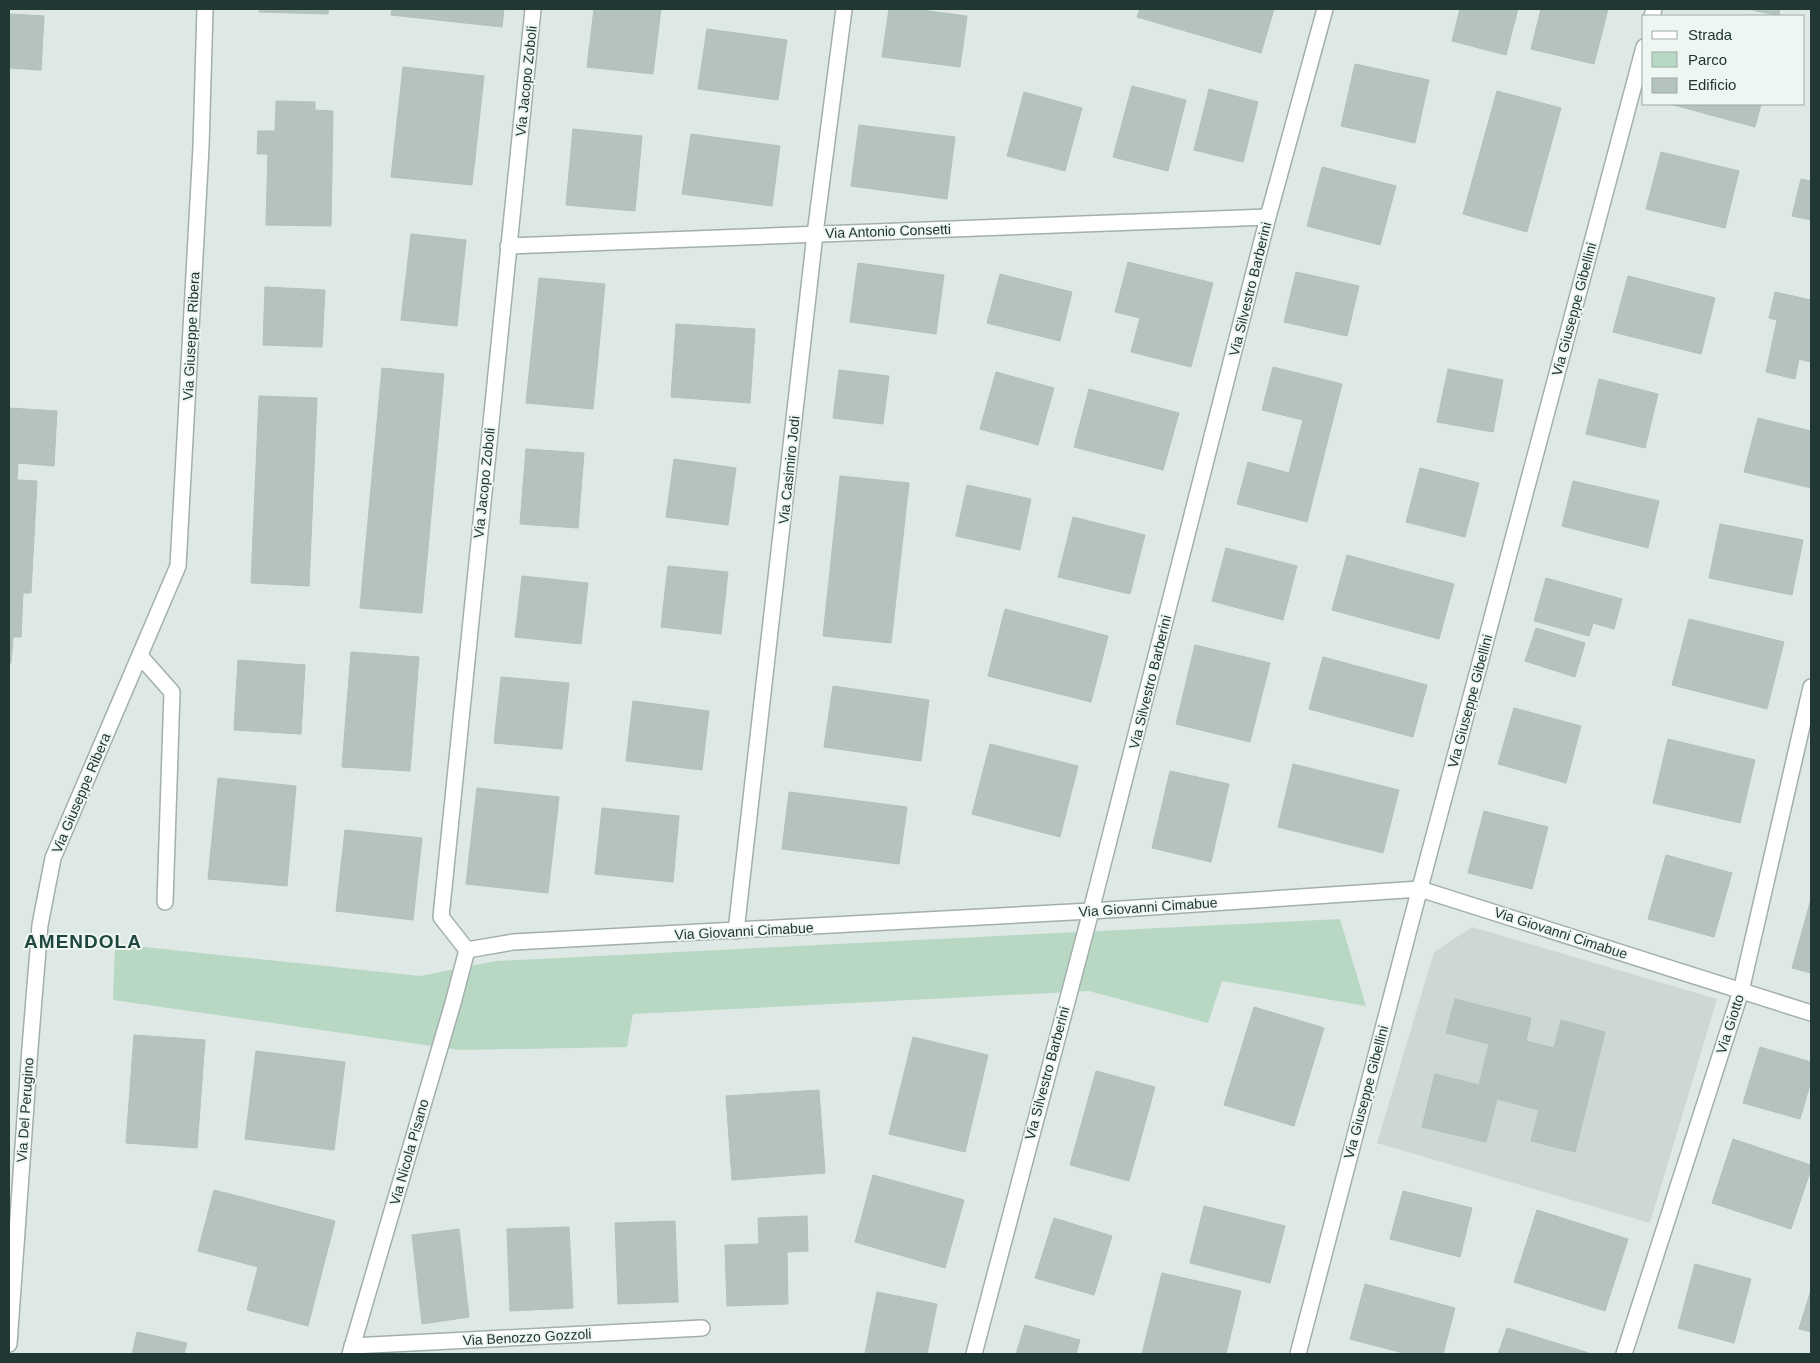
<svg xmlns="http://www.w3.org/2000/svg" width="1820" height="1363" font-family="Arial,sans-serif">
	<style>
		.built { fill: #cdd8d4 }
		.green { fill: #b8d8c4 }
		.building { fill: #b4c3be; stroke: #b1c1bc }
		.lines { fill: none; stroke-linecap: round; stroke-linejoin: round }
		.minor-casing { stroke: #a2afac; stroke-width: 18 }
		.minor { stroke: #fff; stroke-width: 15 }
		.labels { text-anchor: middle; stroke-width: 4; stroke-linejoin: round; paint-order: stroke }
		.street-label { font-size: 14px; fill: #213733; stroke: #eef6f2 }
		.district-label { font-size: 19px; font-weight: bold; letter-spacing: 1px; fill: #1f4740; stroke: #eef6f2 }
	</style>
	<rect width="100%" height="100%" fill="#dee8e5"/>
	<polygon class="built" points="1472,927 1717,999 1650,1223 1377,1143 1434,952"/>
	<polygon class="green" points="1340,919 1366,1006 1222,981 1208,1023 1089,991 633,1014 627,1047 460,1050 113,1000 115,944 420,976 496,961"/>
	<g class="building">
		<polygon points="260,9 329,9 328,14 259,12"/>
		<polygon points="392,9 504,9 502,27 391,15"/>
		<polygon points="594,9 661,9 653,74 587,67"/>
		<polygon points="889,9 913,9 967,16 960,67 882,57"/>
		<polygon points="1140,9 1274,9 1261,53 1137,17"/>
		<polygon points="1460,9 1518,9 1506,55 1452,41"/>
		<polygon points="1541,9 1608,9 1594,64 1531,49"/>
		<polygon points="1748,9 1780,9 1779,16"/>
		<polygon points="9,14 44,16 41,70 9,68"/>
		<polygon points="707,29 787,40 778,100 698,89"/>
		<polygon points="1355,64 1429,80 1415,143 1341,126"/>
		<polygon points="403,67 484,76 472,185 391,177"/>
		<polygon points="1132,86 1186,100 1168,171 1113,157"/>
		<polygon points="1209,89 1258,102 1243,162 1194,150"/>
		<polygon points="1497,91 1561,108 1527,232 1463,214"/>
		<polygon points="1024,92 1082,108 1065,171 1007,156"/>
		<polygon points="276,101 315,102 315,110 333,111 331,226 266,225 268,154 257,154 258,131 275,131"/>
		<polygon points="1670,104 1761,104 1755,127"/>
		<polygon points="859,125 955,137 947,199 851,186"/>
		<polygon points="573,129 642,136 635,211 566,205"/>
		<polygon points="691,134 780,146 772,206 682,194"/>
		<polygon points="1661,152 1739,171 1725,228 1646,209"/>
		<polygon points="1322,167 1396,186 1380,245 1307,226"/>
		<polygon points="1801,179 1811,181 1811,220 1792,216"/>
		<polygon points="411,234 466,240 457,326 401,320"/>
		<polygon points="1128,262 1213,283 1191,367 1131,352 1140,318 1115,312"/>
		<polygon points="858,263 944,275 936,334 850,322"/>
		<polygon points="1296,272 1359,286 1347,336 1284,322"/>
		<polygon points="1000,274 1072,292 1060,341 987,323"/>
		<polygon points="1628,276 1715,298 1701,354 1613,332"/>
		<polygon points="539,278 605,284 593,409 526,403"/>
		<polygon points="265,287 325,290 322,347 263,345"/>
		<polygon points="1775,292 1811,300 1811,362 1799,359 1795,379 1766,372 1777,320 1769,318"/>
		<polygon points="676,324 755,329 750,403 671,397"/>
		<polygon points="1273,367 1342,384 1307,522 1237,504 1248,462 1289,473 1303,420 1262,410"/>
		<polygon points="382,368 444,374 422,613 360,608"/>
		<polygon points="1448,369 1503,380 1493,432 1437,422"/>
		<polygon points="839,370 889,376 883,424 833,418"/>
		<polygon points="996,372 1054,388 1038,445 980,429"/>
		<polygon points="1599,379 1658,394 1645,448 1586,434"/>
		<polygon points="1089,389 1179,413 1163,470 1074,447"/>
		<polygon points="259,396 317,398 309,586 251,583"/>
		<polygon points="9,408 57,411 54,466 18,463 17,480 37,481 31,593 23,593 21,637 13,637 11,663 9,663"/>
		<polygon points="1758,418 1811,431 1811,488 1744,472"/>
		<polygon points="526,449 584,453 578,528 520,524"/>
		<polygon points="674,459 736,468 728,525 666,517"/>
		<polygon points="1420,468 1479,483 1465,537 1406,522"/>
		<polygon points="840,476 909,483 891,643 823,636"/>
		<polygon points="1573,481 1659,501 1648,548 1562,526"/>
		<polygon points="967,485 1031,499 1020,550 956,536"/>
		<polygon points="1073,517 1145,535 1130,594 1058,577"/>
		<polygon points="1720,524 1803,540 1792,595 1709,578"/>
		<polygon points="1226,548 1297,566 1283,620 1212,601"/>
		<polygon points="1347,555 1454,584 1439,639 1332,610"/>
		<polygon points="668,566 728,572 721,634 661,627"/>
		<polygon points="522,576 588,583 581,644 515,637"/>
		<polygon points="1546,578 1622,599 1614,629 1593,623 1589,636 1534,621"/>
		<polygon points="1005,609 1108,636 1091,702 988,676"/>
		<polygon points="1689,619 1784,642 1767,709 1672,685"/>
		<polygon points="1536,628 1585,643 1575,677 1525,661"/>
		<polygon points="1195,645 1270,663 1250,742 1176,724"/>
		<polygon points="351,652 419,657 410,771 342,767"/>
		<polygon points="1323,657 1427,685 1413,737 1309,709"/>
		<polygon points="238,660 305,665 301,734 234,730"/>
		<polygon points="501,677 569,683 562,749 494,743"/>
		<polygon points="833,686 929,700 921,761 824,747"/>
		<polygon points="633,701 709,711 702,770 626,761"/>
		<polygon points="1514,708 1581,726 1566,783 1498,764"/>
		<polygon points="1668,739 1755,760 1740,823 1653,803"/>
		<polygon points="990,744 1078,766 1060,837 972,814"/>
		<polygon points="1293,764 1399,790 1383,853 1278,827"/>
		<polygon points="1170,771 1229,784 1211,862 1152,848"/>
		<polygon points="218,778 296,786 287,886 208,879"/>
		<polygon points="477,788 559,797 548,893 466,884"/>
		<polygon points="789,792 907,807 899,864 782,849"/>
		<polygon points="602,808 679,816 673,882 595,874"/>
		<polygon points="1484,811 1548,827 1532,889 1468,873"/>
		<polygon points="345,830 422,838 413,920 336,911"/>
		<polygon points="1666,855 1732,873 1714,937 1648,919"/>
		<polygon points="1811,899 1811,973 1792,968"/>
		<polygon points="1455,999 1531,1018 1526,1041 1554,1048 1561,1020 1605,1032 1575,1152 1531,1141 1539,1110 1497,1099 1486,1142 1422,1127 1435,1074 1479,1085 1489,1044 1446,1033"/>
		<polygon points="1254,1007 1324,1028 1294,1126 1224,1105"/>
		<polygon points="134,1035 205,1040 197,1148 126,1143"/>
		<polygon points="913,1037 988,1055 965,1152 889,1134"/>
		<polygon points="1760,1047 1811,1062 1811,1081 1800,1119 1743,1103"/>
		<polygon points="256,1051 345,1062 334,1150 245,1139"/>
		<polygon points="1096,1071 1155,1087 1129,1181 1070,1165"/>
		<polygon points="819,1090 825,1173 732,1180 726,1096"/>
		<polygon points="1733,1139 1811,1165 1811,1169 1791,1229 1712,1203"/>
		<polygon points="873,1175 964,1200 945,1268 855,1242"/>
		<polygon points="214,1190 335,1221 308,1326 247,1310 258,1267 198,1251"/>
		<polygon points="1403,1191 1472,1208 1460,1257 1390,1239"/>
		<polygon points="1204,1206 1285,1226 1270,1283 1190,1263"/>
		<polygon points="1537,1210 1628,1239 1605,1311 1514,1282"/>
		<polygon points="807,1216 808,1251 787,1252 788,1304 727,1306 725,1245 759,1244 758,1218"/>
		<polygon points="1054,1218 1112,1236 1094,1295 1035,1278"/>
		<polygon points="675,1221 678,1302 618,1304 615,1223"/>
		<polygon points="569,1227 573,1308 510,1311 507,1229"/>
		<polygon points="459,1229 469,1317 422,1324 412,1235"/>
		<polygon points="1695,1264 1751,1279 1734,1343 1678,1328"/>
		<polygon points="1162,1273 1241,1291 1226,1354 1142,1354"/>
		<polygon points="1365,1284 1455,1308 1443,1354 1407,1354 1350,1339"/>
		<polygon points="1811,1290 1811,1332 1799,1329"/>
		<polygon points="877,1292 937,1304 927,1354 865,1354"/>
		<polygon points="1025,1325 1080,1340 1076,1354 1016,1354"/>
		<polygon points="1507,1328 1589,1353 1589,1354 1498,1354"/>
		<polygon points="137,1332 187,1343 184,1354 132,1354"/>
	</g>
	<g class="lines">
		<g class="minor-casing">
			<g id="minor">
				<polyline points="1652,16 1654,9"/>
				<polyline points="508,246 1268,217"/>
				<polyline points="140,656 172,692 165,902"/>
				<polyline points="736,931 815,234 844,9"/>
				<polyline points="467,950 513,942 1091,911 1420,889 1811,1013"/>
				<polyline points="467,950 441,917 533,9"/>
				<polyline points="9,1344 30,1048 40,925 53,858 178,566 201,147 205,9"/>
				<polyline points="352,1346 702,1328"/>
				<polyline points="350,1354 453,1003 467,950"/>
				<polyline points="974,1354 1091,911 1268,217 1325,9"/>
				<polyline points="1298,1354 1408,933 1644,47"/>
				<polyline points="1624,1354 1741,991 1811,687"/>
			</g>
		</g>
		<use href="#minor" class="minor"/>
	</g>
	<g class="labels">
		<g class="street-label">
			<text transform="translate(526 81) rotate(-84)" y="5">Via Jacopo Zoboli</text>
			<text transform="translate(888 231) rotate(-2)" y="5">Via Antonio Consetti</text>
			<text transform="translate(1250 289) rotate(-76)" y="5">Via Silvestro Barberini</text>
			<text transform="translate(1574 309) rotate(-75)" y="5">Via Giuseppe Gibellini</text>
			<text transform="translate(191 336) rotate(-87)" y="5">Via Giuseppe Ribera</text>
			<text transform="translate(789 470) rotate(-84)" y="5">Via Casimiro Jodi</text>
			<text transform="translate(484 483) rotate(-84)" y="5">Via Jacopo Zoboli</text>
			<text transform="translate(1150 682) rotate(-76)" y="5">Via Silvestro Barberini</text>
			<text transform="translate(1470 701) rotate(-75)" y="5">Via Giuseppe Gibellini</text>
			<text transform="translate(81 793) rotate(-67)" y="5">Via Giuseppe Ribera</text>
			<text transform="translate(1148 907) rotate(-4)" y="5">Via Giovanni Cimabue</text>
			<text transform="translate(744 931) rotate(-3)" y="5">Via Giovanni Cimabue</text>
			<text transform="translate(1561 933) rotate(18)" y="5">Via Giovanni Cimabue</text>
			<text transform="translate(1730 1024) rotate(-72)" y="5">Via Giotto</text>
			<text transform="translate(1047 1073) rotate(-75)" y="5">Via Silvestro Barberini</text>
			<text transform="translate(1366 1092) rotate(-75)" y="5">Via Giuseppe Gibellini</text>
			<text transform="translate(25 1110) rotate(-86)" y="5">Via Del Perugino</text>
			<text transform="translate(409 1152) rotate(-74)" y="5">Via Nicola Pisano</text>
			<text transform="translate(527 1337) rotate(-3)" y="5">Via Benozzo Gozzoli</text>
		</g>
		<g class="district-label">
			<text x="83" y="948">AMENDOLA</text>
		</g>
	</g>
	<rect width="1820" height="1363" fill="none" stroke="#213733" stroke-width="20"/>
	<rect x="1642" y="15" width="162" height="90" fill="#eef6f2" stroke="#9caaa6"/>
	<rect x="1652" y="31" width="25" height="8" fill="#ffffff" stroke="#9caaa6"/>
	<text x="1688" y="40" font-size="15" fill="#213733">Strada</text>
	<rect x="1652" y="52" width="25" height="15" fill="#b8d8c4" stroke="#9caaa6"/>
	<text x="1688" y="65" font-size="15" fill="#213733">Parco</text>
	<rect x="1652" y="78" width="25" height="15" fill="#b4c3be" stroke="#9caaa6"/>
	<text x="1688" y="90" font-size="15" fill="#213733">Edificio</text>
</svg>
